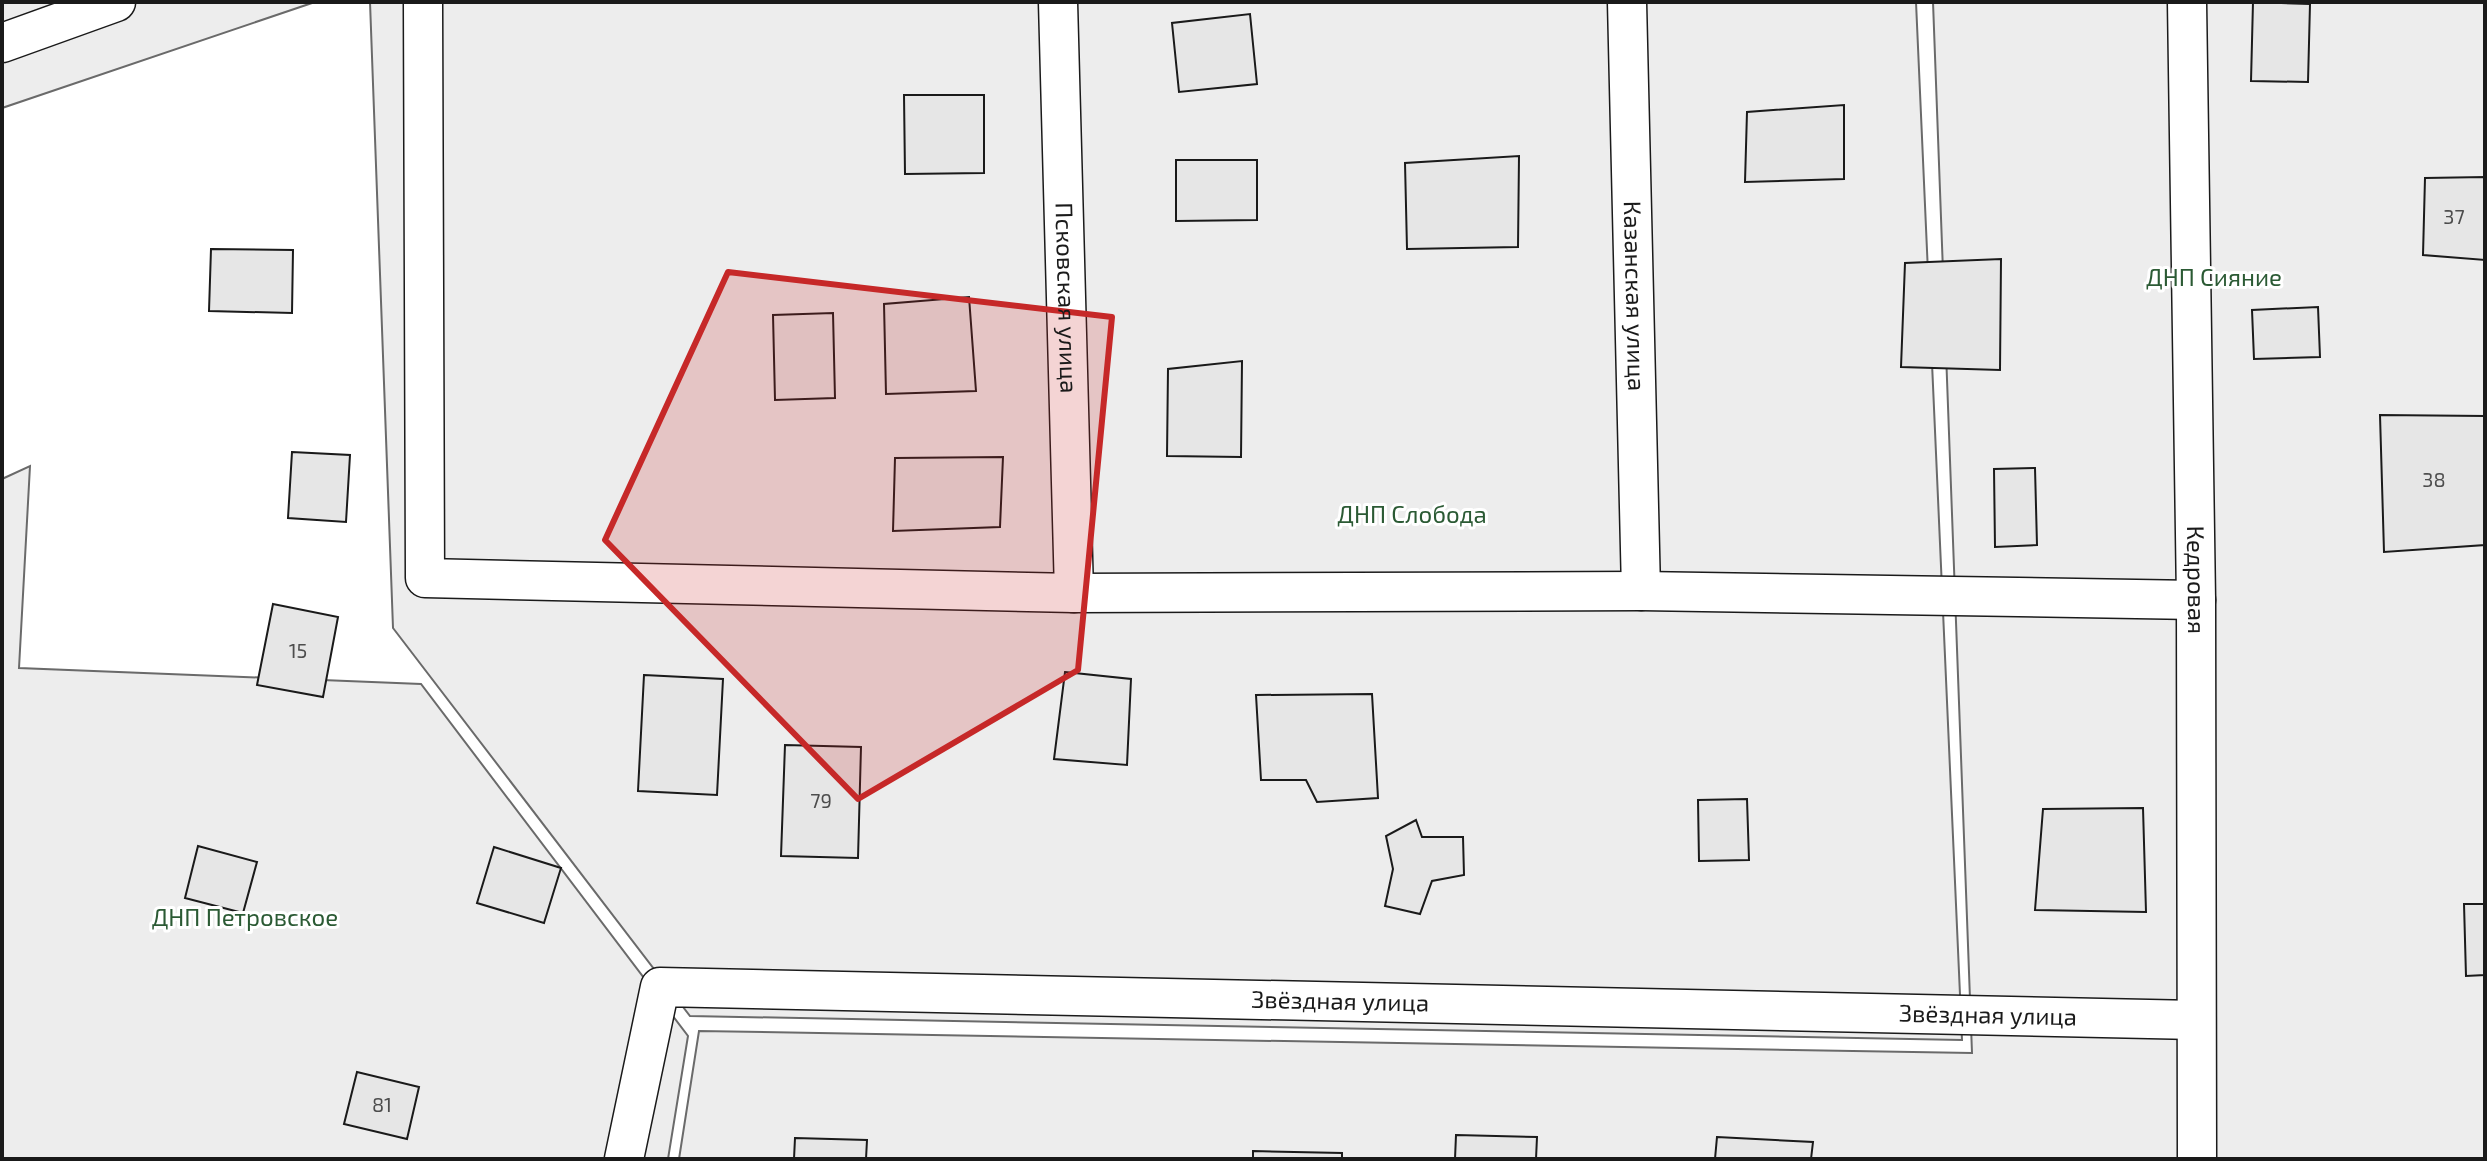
<svg xmlns="http://www.w3.org/2000/svg" width="2487" height="1161" font-family="'Exo 2',sans-serif">
	<style>
		.built { fill: #ededed; stroke: #6a6a6a; stroke-width: 2 }
		.building { fill: #e6e6e6; stroke: #1a1a1a; stroke-width: 2 }
		.lines { fill: none; stroke-linecap: round; stroke-linejoin: round }
		.street-casing { stroke: #1a1a1a; stroke-width: 41 }
		.street { stroke: #fff; stroke-width: 38 }
		.marked { fill: #c62828; fill-opacity: 0.2; stroke: #c62828; stroke-width: 6; stroke-linejoin: round }
		.labels { text-anchor: middle; stroke-width: 6; stroke-linejoin: round; paint-order: stroke }
		.number-label { font-size: 20px; fill: #4d4d4d }
		.park-label { font-size: 24px; fill: #2b5a34; stroke: #fff }
		.street-label { font-size: 24px; fill: #1a1a1a; stroke: #fff }
	</style>
	<rect width="100%" height="100%" fill="#fff"/>
	<g class="built">
		<polygon points="2,2 315,2 2,108"/>
		<polygon points="370,2 1916,2 1962,1040 690,1016 393,628"/>
		<polygon points="1933,2 2485,2 2485,1159 679,1159 699,1031 1972,1053"/>
		<polygon points="30,466 19,668 421,684 688,1036 668,1159 2,1159 2,479"/>
	</g>
	<g class="building">
		<polygon points="2253,2 2310,4 2308,82 2251,81"/>
		<polygon points="1250,14 1257,84 1179,92 1172,23"/>
		<polygon points="904,95 984,95 984,173 905,174"/>
		<polygon points="1844,105 1844,179 1745,182 1747,112"/>
		<polygon points="1519,156 1518,247 1407,249 1405,163"/>
		<polygon points="1176,160 1257,160 1257,220 1176,221"/>
		<polygon points="2485,177 2485,260 2423,255 2425,178"/>
		<polygon points="211,249 293,250 292,313 209,311"/>
		<polygon points="2001,259 2000,370 1901,367 1905,263"/>
		<polygon points="969,297 976,391 886,394 884,304"/>
		<polygon points="2318,307 2320,357 2254,359 2252,310"/>
		<polygon points="833,313 835,398 775,400 773,315"/>
		<polygon points="1242,361 1241,457 1167,456 1168,369"/>
		<polygon points="2380,415 2485,416 2485,545 2384,552"/>
		<polygon points="292,452 350,455 346,522 288,518"/>
		<polygon points="1003,457 1000,527 893,531 895,458"/>
		<polygon points="2035,468 2037,545 1995,547 1994,469"/>
		<polygon points="273,604 338,617 323,697 257,685"/>
		<polygon points="1065,672 1131,679 1127,765 1054,759"/>
		<polygon points="644,675 723,679 717,795 638,791"/>
		<polygon points="1372,694 1378,798 1317,802 1306,780 1261,780 1256,695"/>
		<polygon points="785,745 861,747 858,858 781,856"/>
		<polygon points="1747,799 1749,860 1699,861 1698,800"/>
		<polygon points="2143,808 2146,912 2035,910 2043,809"/>
		<polygon points="1416,820 1422,837 1463,837 1464,875 1432,881 1420,914 1385,906 1393,869 1386,836"/>
		<polygon points="198,846 257,862 243,913 185,898"/>
		<polygon points="494,847 561,868 544,923 477,903"/>
		<polygon points="2464,904 2485,904 2485,975 2466,976"/>
		<polygon points="357,1072 419,1087 407,1139 344,1124"/>
		<polygon points="1456,1135 1537,1137 1536,1159 1455,1159"/>
		<polygon points="1717,1137 1813,1142 1811,1159 1715,1159"/>
		<polygon points="795,1138 867,1140 866,1159 794,1159"/>
		<polygon points="1253,1151 1342,1153 1342,1159 1253,1159"/>
	</g>
	<g class="lines">
		<g class="street-casing">
			<g id="street">
				<polyline points="423,2 425,578 1074,593 1641,591 2196,600"/>
				<path id="s1" d="M1058,2l16,591"/>
				<path id="s2" d="M1627,2l14,589"/>
				<path id="s3" d="M2187,2l9,598 1,559"/>
				<polyline points="2,43 116,2"/>
				<path id="s4" d="M624,1159l36,-172 1536,33"/>
			</g>
		</g>
		<use href="#street" class="street"/>
	</g>
	<path class="marked" d="M728,272l384,45 -34,353 -220,129 -253,-259z"/>
	<g class="labels">
		<g class="number-label">
			<text x="2454" y="224">37</text>
			<text x="2434" y="487">38</text>
			<text x="298" y="658">15</text>
			<text x="821" y="808">79</text>
			<text x="382" y="1112">81</text>
		</g>
		<g class="park-label">
			<text x="2214" y="286">ДНП Сияние</text>
			<text x="1412" y="523">ДНП Слобода</text>
			<text x="245" y="926">ДНП Петровское</text>
		</g>
		<g class="street-label">
			<text dy="8" stroke="none"><textPath href="#s2" startOffset="294">Казанская улица</textPath></text>
			<text dy="8" stroke="none"><textPath href="#s1" startOffset="296">Псковская улица</textPath></text>
			<text dy="8" stroke="none"><textPath href="#s3" startOffset="578">Кедровая</textPath></text>
			<text dy="8" stroke="none"><textPath href="#s4" startOffset="856">Звёздная улица</textPath></text>
			<text dy="8" stroke="none"><textPath href="#s4" startOffset="1504">Звёздная улица</textPath></text>
		</g>
	</g>
	<rect width="2487" height="1161" fill="none" stroke="#1a1a1a" stroke-width="8"/>
</svg>
